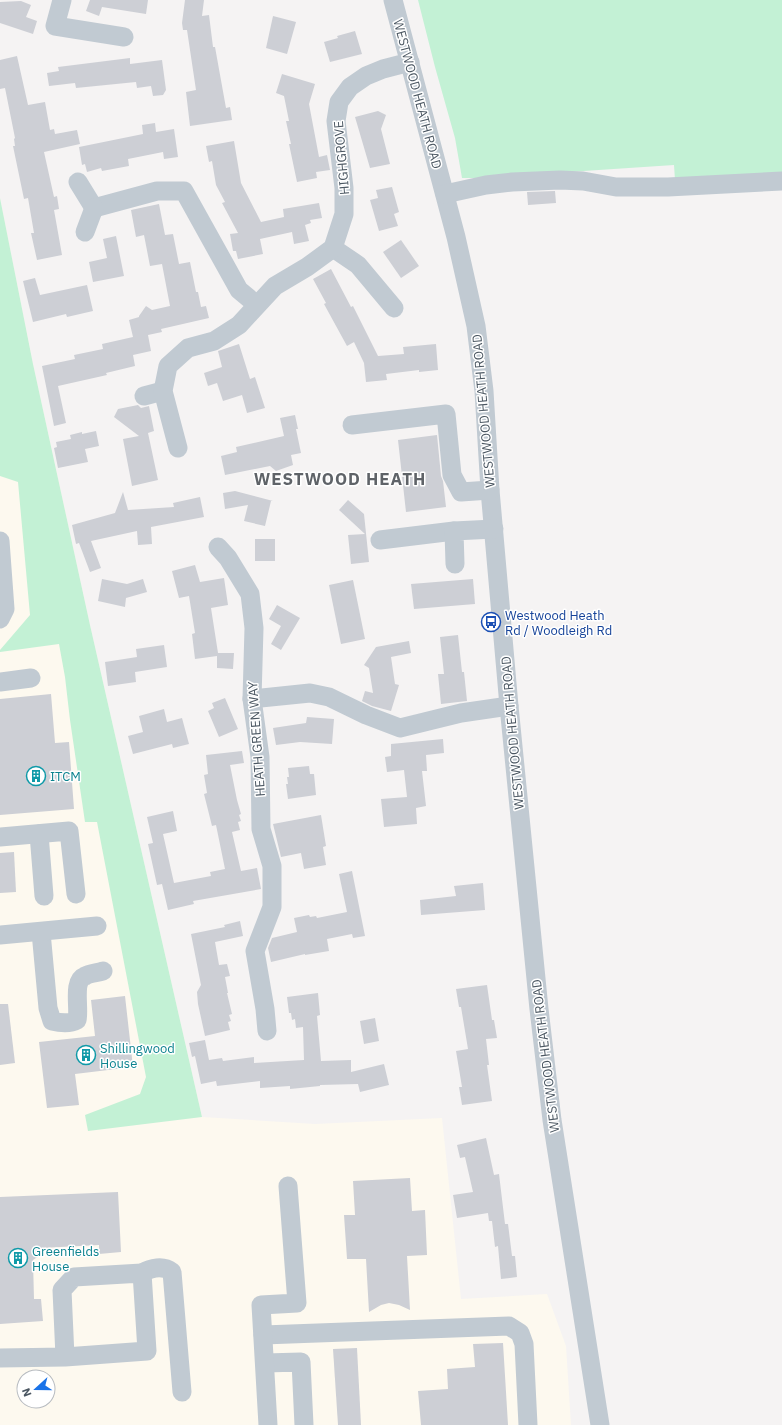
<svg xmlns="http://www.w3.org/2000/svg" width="782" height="1425" font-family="'IBM Plex Sans',sans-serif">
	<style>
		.commercial { fill: #fdf9ef; fill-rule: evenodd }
		.green { fill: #c3f1d5 }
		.building { fill: #cdcfd5 }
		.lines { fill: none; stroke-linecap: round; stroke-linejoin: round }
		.minor { stroke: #c1cad2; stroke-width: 19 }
		.labels { text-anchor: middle; stroke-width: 3; stroke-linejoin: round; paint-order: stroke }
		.street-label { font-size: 13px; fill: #4a5661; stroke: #fff }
		.transit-label { font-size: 13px; fill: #164399; stroke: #fff; text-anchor: start }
		.culture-label { font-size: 13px; fill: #0d838f; stroke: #fff; text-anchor: start }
		.district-label { font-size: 17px; font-weight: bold; letter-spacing: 1px; fill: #5f6368; stroke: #fff }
	</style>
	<rect width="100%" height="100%" fill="#f5f3f3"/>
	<path class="commercial" d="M0,198l33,166 57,261 112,492 113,7 127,-6 19,181 86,-5 19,52 5,79h-571zM24,1377h24v24h-24z"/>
	<g class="green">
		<polygon points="418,0 782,0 782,172 675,180 674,165 479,178 462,178 455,138 435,67"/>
		<polygon points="0,198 33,364 90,625 202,1117 88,1131 85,1115 140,1094 146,1077 97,822 85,822 70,720 65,677 59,644 0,652 0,650 30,615 18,482 0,476"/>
	</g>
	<g class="building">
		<polygon points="90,0 148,0 146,14 102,7 99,16 86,11"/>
		<polygon points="185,0 204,0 202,16 209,15 213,47 215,47 226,108 230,107 232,120 190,126 186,92 196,90 187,30 183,30 182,23"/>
		<polygon points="21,1 31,5 26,17 37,21 33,34 0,23 0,2"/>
		<polygon points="273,16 296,22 287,54 266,48"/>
		<polygon points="355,31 362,54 330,62 324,42 338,38 337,36"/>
		<polygon points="17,56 28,105 45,102 50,130 54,129 55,134 77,130 80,144 44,152 54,197 57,196 59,209 54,210 62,255 37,260 31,233 34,233 28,198 24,199 13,146 15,146 14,139 15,138 5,88 0,89 0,60"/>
		<polygon points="130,58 130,64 162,60 166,90 163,95 153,96 151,86 137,88 136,82 76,88 75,83 49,86 47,73 59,71 58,67"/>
		<polygon points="282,74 315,84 309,104 319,157 327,155 330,170 316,172 317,178 297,182 289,144 291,144 286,121 289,121 284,96 276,93"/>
		<polygon points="378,111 386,115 381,129 390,164 370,168 355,117"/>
		<polygon points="155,123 156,132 174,129 178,157 164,159 163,152 128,159 129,166 102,171 101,168 87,172 85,164 82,165 79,147 143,134 142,125"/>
		<polygon points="234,141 241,183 261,222 284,217 283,209 319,203 322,218 310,220 311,223 305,225 309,241 294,244 292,232 260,239 263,254 238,259 236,251 233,251 230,234 238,233 222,203 225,202 216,185 212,161 209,162 206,146"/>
		<polygon points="392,187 399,212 394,214 398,226 379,231 370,200 378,198 376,190"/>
		<polygon points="555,191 556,203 528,205 527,192"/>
		<polygon points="159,204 165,235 173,234 179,264 190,262 196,292 198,292 201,307 206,306 209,318 161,329 162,332 148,335 151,351 133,355 135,366 106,373 107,375 58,386 66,423 54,426 42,366 75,359 74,355 103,349 102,344 133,337 129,320 139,317 139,316 146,306 152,310 170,306 162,264 150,266 144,235 136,237 131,210"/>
		<polygon points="116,236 124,276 93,282 89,262 107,258 103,239"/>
		<polygon points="401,240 419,266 401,278 383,252"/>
		<polygon points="331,269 351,307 353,306 378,356 404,354 403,347 436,344 438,370 419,372 419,370 386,374 387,380 366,382 364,363 354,342 347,346 324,304 326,303 313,279"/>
		<polygon points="35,278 40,295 87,285 93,311 67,317 66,314 33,322 23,281"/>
		<polygon points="239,344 250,379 255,377 265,408 247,413 242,395 223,401 217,383 208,386 204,373 222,367 218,351"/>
		<polygon points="138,405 141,408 149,406 154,431 148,433 158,480 132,486 123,439 139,436 114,417 118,409"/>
		<polygon points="295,415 298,429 296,429 301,453 291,455 293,465 276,471 270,466 225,475 221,456 237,452 236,447 284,436 280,418"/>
		<polygon points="96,431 99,446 85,449 88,462 58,468 54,448 57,447 56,442 71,439 70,435 82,432 82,434"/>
		<polygon points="437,435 441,476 443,481 446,507 406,512 398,440"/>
		<polygon points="235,491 273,501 271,501 265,526 244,521 248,505 225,509 223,493"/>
		<polygon points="123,492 128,510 174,507 173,503 200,497 204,517 151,527 152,544 138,545 137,531 91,541 101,568 90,572 79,543 76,544 72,525 115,513"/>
		<polygon points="348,500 364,514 369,562 351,564 348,535 365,534 339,510"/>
		<rect x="255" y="539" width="20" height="22"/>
		<polygon points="195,565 200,582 224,578 228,605 211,608 218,653 234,653 233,669 217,668 217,656 195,659 192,634 195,633 189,596 179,598 172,571"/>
		<polygon points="102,579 127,584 143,579 147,592 126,598 125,607 98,601"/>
		<polygon points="473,579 475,604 414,609 411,584"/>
		<polygon points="353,580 365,639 341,644 329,585"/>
		<polygon points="277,605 300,618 281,650 271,644 281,626 269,619"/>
		<polygon points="458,635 462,672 464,672 467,701 441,704 438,674 444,674 440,637"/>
		<polygon points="409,641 411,653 391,657 395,684 399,685 391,711 372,706 362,701 365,691 373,693 369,668 364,665 376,647"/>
		<polygon points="164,645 167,667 135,672 136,682 108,686 105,662 137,657 136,649"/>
		<polygon points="51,694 55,743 69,742 74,809 0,815 0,699"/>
		<polygon points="225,698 238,729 219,737 208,711 214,708 212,703"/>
		<polygon points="164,709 167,722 182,718 189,744 173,748 172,744 133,754 128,736 143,732 139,716"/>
		<polygon points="307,717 334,719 332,744 300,742 276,745 273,728 306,723"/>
		<polygon points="443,739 444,753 426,755 427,771 422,771 426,806 416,808 417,824 384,827 381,799 407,797 404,770 387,772 385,757 391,756 391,744"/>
		<polygon points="242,751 244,763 230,765 237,800 241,814 239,815 241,821 238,822 240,830 232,832 241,871 257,868 261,889 193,901 194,904 168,910 162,884 157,885 148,844 153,843 147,817 173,811 177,831 163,834 174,883 211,876 210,872 225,869 216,825 212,826 204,794 207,793 204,775 208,774 206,755"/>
		<polygon points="309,766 310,774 314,774 316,795 288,799 286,784 288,784 287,777 289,777 288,768"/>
		<polygon points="321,815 326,846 323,847 326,865 304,869 301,853 281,857 273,824"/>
		<polygon points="14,852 16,892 0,893 0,853"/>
		<polygon points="352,871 365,936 353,938 352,934 327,939 329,951 305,955 305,954 271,962 268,948 272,938 297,932 294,918 309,915 310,917 316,916 317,918 347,912 339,874"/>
		<polygon points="483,883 485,910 421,915 420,900 456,896 454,886"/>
		<polygon points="240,921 243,936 215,942 219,965 227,964 230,976 225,977 228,993 227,993 232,1014 229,1015 231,1021 228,1022 230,1030 205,1036 198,1004 197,992 201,985 191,934 225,927 224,925"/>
		<polygon points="487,985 492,1020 494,1020 497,1038 486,1039 489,1065 487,1065 492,1101 462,1105 459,1087 462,1087 456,1051 468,1049 461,1007 459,1007 456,989"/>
		<polygon points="318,993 320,1015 317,1016 321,1061 351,1060 351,1072 384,1064 389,1085 360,1092 358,1084 320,1085 320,1086 290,1089 290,1086 260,1088 260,1081 217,1086 216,1081 201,1084 195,1056 192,1057 189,1043 205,1040 209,1060 222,1058 223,1061 254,1057 254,1063 304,1060 303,1027 296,1028 295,1019 292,1020 291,1013 289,1013 287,997"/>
		<polygon points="125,996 133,1067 75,1074 79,1105 47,1108 39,1042 95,1036 91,1000"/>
		<polygon points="0,1004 8,1004 15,1063 0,1065"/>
		<polygon points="375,1018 379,1041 364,1044 360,1021"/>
		<polygon points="486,1138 494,1175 499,1174 505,1224 508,1224 512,1256 515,1256 517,1277 501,1279 498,1246 495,1247 492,1221 489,1221 488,1213 457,1218 453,1195 473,1192 465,1157 460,1158 457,1145"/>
		<polygon points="410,1178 412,1211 425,1210 427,1255 407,1256 410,1310 399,1305 389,1303 381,1305 369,1312 366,1259 347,1259 344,1215 355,1215 353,1181"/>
		<polygon points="118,1192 121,1252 99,1254 99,1245 41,1248 39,1256 33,1260 34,1299 41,1299 43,1321 0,1324 0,1197"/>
		<polygon points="503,1343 508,1425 421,1425 418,1391 448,1389 447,1369 475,1367 473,1344"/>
		<polygon points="357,1348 361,1425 338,1425 333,1349"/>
	</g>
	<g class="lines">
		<g class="minor">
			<polyline points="62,0 55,26 124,37"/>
			<polyline points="393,0 456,237 476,326 484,391 490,490 509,706 539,1009 552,1120 600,1425"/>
			<polyline points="78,182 94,208 157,191 184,191 239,290 257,305"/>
			<polyline points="445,194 486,185 512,182 560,180 583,181 616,187 668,187 782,181"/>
			<polyline points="85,232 94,208"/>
			<polyline points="333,248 358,265 394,308"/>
			<polyline points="144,396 163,391"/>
			<polyline points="352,425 446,414 452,475 461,492 490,490"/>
			<polyline points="178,448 163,391 168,366 188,348 214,341 239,325 275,286 307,267 333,248 344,214 344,188 336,121 339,102 350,87 366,76 383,69 410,62"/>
			<polyline points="380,540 454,531"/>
			<polyline points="0,541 5,609 0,619"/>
			<polyline points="218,547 228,558 250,594 254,628 252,699 260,757 261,829 272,866 272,907 255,951 265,1009 267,1031"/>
			<polyline points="455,564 454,531 494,529"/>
			<polyline points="0,682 31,678"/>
			<polyline points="252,699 310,693 329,697 366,715 400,728 461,713 509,706"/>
			<polyline points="39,834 44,896"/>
			<polyline points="0,837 69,831 76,894"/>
			<path d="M41,932l7,76 4,13c8,2 18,3 25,-1 3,-11 -5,-39 8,-44 5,-3 12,-3 18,-5"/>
			<polyline points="0,935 97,926"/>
			<path d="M142,1273c9,-5 21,-8 30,-1l10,120"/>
			<polyline points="263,1335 509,1326 520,1333 524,1344 528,1425"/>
			<polyline points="0,1358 65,1357 147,1351 142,1273 74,1277 62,1290 65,1357"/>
			<polyline points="265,1363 301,1362 304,1425"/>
			<polyline points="268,1425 261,1305 297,1303 288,1186"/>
		</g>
	</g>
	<defs>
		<g id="bus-ring" transform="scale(1)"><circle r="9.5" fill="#fff" stroke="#1a4fb4" stroke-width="1.5"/><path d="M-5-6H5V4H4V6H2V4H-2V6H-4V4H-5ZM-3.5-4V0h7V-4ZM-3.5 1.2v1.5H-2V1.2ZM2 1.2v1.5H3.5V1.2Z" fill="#1a4fb4"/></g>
		<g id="building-ring" transform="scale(1)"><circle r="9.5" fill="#fff" stroke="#0f9aa8" stroke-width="1.5"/><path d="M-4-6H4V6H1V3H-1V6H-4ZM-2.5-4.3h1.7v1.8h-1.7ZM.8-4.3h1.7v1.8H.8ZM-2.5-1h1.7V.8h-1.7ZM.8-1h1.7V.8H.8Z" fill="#0f9aa8"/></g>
	</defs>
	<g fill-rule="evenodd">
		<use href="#bus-ring" x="491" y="622"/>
		<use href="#building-ring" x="36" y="776"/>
		<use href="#building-ring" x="86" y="1055"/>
		<use href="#building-ring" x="18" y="1258"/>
	</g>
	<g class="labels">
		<g class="street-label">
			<text transform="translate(418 94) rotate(75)" y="5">WESTWOOD HEATH ROAD</text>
			<text transform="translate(341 158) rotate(-95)" y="5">HIGHGROVE</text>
			<text transform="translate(483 411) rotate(-95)" y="5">WESTWOOD HEATH ROAD</text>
			<text transform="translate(512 733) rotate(-95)" y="5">WESTWOOD HEATH ROAD</text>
			<text transform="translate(256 739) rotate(-94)" y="5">HEATH GREEN WAY</text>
			<text transform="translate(545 1056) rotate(-97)" y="5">WESTWOOD HEATH ROAD</text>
		</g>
		<g class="transit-label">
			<text x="505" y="620">Westwood Heath<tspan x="505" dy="15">Rd / Woodleigh Rd</tspan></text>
		</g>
		<g class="culture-label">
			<text x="50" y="781">ITCM</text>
			<text x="100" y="1053">Shillingwood<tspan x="100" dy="15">House</tspan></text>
			<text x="32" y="1256">Greenfields<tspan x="32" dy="15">House</tspan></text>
		</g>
		<g class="district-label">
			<text x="340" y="485">WESTWOOD HEATH</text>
		</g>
	</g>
	<g transform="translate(36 1389) rotate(249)"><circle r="19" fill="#ffffff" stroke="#b7bbc0"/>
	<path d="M0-3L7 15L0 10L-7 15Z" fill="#1a73e8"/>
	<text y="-6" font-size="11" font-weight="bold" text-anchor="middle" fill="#4a5661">N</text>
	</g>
</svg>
